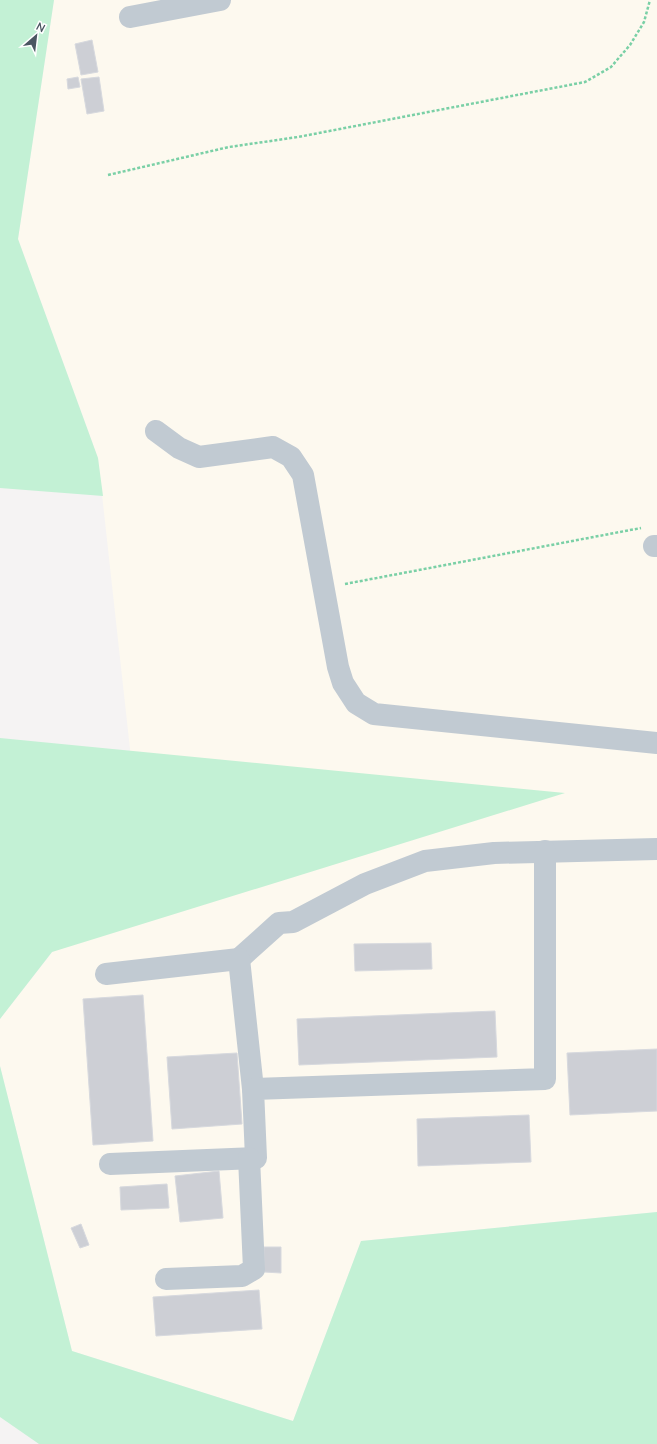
<svg xmlns="http://www.w3.org/2000/svg" width="657" height="1444" font-family="'Nunito Sans',sans-serif">
	<style>
		.commercial { fill: #fdf9ef }
		.green { fill: #c3f1d5 }
		.building { fill: #cdcfd5; stroke: #d7d9de }
		.lines { fill: none; stroke-linecap: round; stroke-linejoin: round }
		.path { stroke: #7ad0a6; stroke-width: 2.5; stroke-dasharray: 3 2; stroke-linecap: butt }
		.minor { stroke: #c1cad2; stroke-width: 22 }
	</style>
	<rect width="100%" height="100%" fill="#f5f3f3"/>
	<polygon class="commercial" points="54,0 657,0 657,1212 361,1241 293,1421 72,1351 0,1066 0,1019 140,840 98,458 18,239"/>
	<g class="green">
		<polygon points="0,0 54,0 18,239 98,458 103,496 0,488"/>
		<polygon points="0,738 565,793 52,952 0,1019"/>
		<polygon points="0,1066 72,1351 293,1421 361,1241 657,1212 657,1444 39,1444 0,1417"/>
	</g>
	<g class="building">
		<polygon points="92,40 98,72 81,75 75,44"/>
		<polygon points="78,77 80,87 68,89 67,79"/>
		<polygon points="99,77 104,111 87,114 81,79"/>
		<polygon points="431,943 432,969 355,971 354,944"/>
		<polygon points="143,995 153,1141 93,1145 83,999"/>
		<polygon points="495,1011 497,1057 299,1065 297,1019"/>
		<polygon points="657,1049 657,1111 570,1115 567,1053"/>
		<polygon points="237,1053 242,1124 172,1129 167,1057"/>
		<polygon points="529,1115 531,1162 418,1166 417,1119"/>
		<polygon points="219,1171 223,1218 180,1222 175,1176"/>
		<polygon points="167,1184 169,1208 121,1210 120,1187"/>
		<polygon points="81,1224 89,1245 80,1248 71,1228"/>
		<polygon points="264,1247 281,1247 281,1273 264,1272"/>
		<polygon points="259,1290 262,1329 156,1336 153,1297"/>
	</g>
	<g class="lines">
		<g class="path">
			<polyline points="108,175 229,147 298,137 585,82 611,67 630,45 644,22 650,0"/>
			<polyline points="345,584 641,528"/>
		</g>
		<g class="minor">
			<polyline points="130,17 220,0"/>
			<polyline points="156,431 179,448 199,457 273,447 291,457 303,475 338,667 343,683 356,703 374,714 657,743"/>
			<polyline points="654,546 657,546"/>
			<polyline points="239,959 279,923 293,922 365,884 425,861 494,853 657,849"/>
			<polyline points="106,974 239,959 253,1089"/>
			<polyline points="110,1164 256,1158 253,1089 545,1079 545,851"/>
			<polyline points="166,1279 242,1276 254,1269 249,1158"/>
		</g>
	</g>
	<g transform="translate(36 36) rotate(28)" stroke="#ffffff" stroke-width="3" paint-order="stroke">
	<path d="M0-3L7 15L0 10L-7 15Z" fill="#4a5661"/>
	<text y="-6" font-size="11" font-weight="bold" text-anchor="middle" fill="#4a5661">N</text>
	</g>
</svg>
